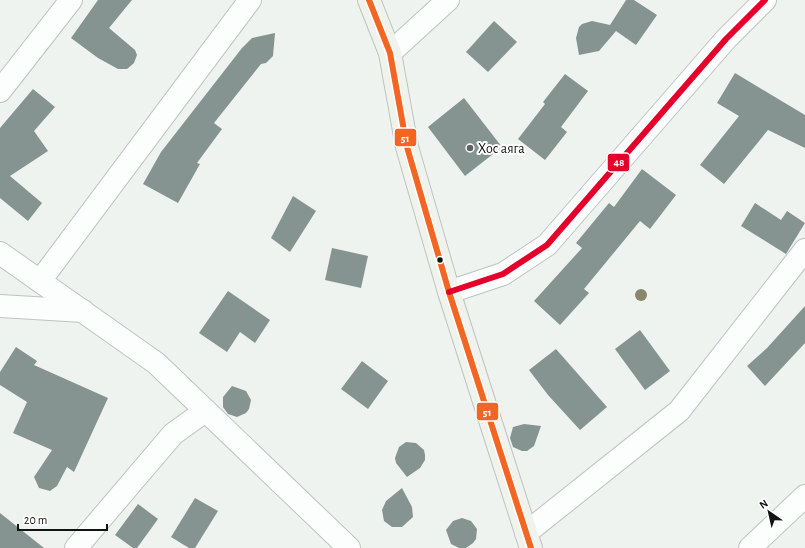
<svg xmlns="http://www.w3.org/2000/svg" width="805" height="548" font-family="'Alegreya Sans',sans-serif">
	<style>
		.building { fill: #869491 }
		.lines { fill: none; stroke-linecap: round; stroke-linejoin: round }
		.street-casing { stroke: #bfc3c0; stroke-width: 24 }
		.secondary-casing { stroke: #bfc3c0; stroke-width: 24 }
		.street { stroke: #fcfdfd; stroke-width: 22 }
		.secondary { stroke: #f0f2ec; stroke-width: 22 }
		.bus-1-casing { stroke: #fff; stroke-width: 9 }
		.bus-2-casing { stroke: #fff; stroke-width: 9 }
		.bus-1 { stroke: #f26522; stroke-width: 6 }
		.bus-2 { stroke: #e4002b; stroke-width: 6 }
		.tree { fill: #88876c }
		.poi-dot { fill: #5e635f; stroke: #fff; stroke-width: 1.5 }
		.bus-dot { fill: #111512; stroke: #fff; stroke-width: 1.5 }
		.labels { text-anchor: middle; stroke-width: 4; stroke-linejoin: round; paint-order: stroke }
		.poi-label { font-size: 14px; fill: #111512; stroke: #fff; text-anchor: start }
		.line-badge { stroke: #fff; stroke-width: 1.5 }
		.badge-label { font-size: 11px; text-anchor: middle; font-weight: bold; fill: #fff }
	</style>
	<rect width="100%" height="100%" fill="#eef3ef"/>
	<g class="building">
		<polygon points="98,0 132,0 109,28 135,50 137,55 134,63 127,69 118,69 98,58 71,38"/>
		<polygon points="626,0 634,0 657,15 636,45 616,31 599,51 579,55 576,38 579,27 582,24 592,21 610,25"/>
		<polygon points="494,21 517,42 488,72 466,52"/>
		<polygon points="275,33 273,56 266,63 261,64 214,123 222,129 197,163 200,164 178,203 143,184 161,152 242,48 252,38"/>
		<polygon points="735,73 805,115 805,148 768,130 724,184 700,165 739,116 717,103"/>
		<polygon points="565,74 588,91 561,127 567,132 545,160 518,139 545,104 543,102"/>
		<polygon points="33,89 55,107 34,131 48,151 10,176 42,203 28,221 0,198 0,128"/>
		<polygon points="464,98 502,147 465,176 428,127"/>
		<polygon points="642,169 676,195 650,229 640,221 584,289 589,293 560,325 534,301 582,248 576,243 609,203 614,207"/>
		<polygon points="293,196 316,211 290,252 271,238"/>
		<polygon points="755,203 781,220 787,211 805,223 786,254 741,226"/>
		<polygon points="332,248 368,256 361,288 325,280"/>
		<polygon points="228,291 270,320 255,343 240,332 227,352 199,333"/>
		<polygon points="805,306 805,343 765,386 747,366 767,348"/>
		<polygon points="640,330 670,371 645,390 615,349"/>
		<polygon points="16,347 37,361 34,365 108,398 74,472 67,467 57,486 50,491 39,488 34,477 52,450 13,433 27,402 0,385 0,372"/>
		<polygon points="556,349 607,407 580,430 548,395 529,370"/>
		<polygon points="362,361 388,381 368,409 341,389"/>
		<polygon points="232,386 246,391 251,400 249,409 246,413 237,417 228,414 223,407 223,397"/>
		<polygon points="524,424 541,426 534,446 527,451 522,451 513,447 510,438 513,427"/>
		<polygon points="406,442 416,443 424,450 425,455 425,460 420,468 407,477 396,463 395,458 399,447"/>
		<polygon points="402,488 412,507 413,517 402,527 392,527 384,521 382,510 386,501"/>
		<polygon points="195,498 218,511 195,548 189,548 171,537"/>
		<polygon points="138,504 158,519 137,548 133,548 115,535"/>
		<polygon points="0,513 44,548 0,548"/>
		<polygon points="462,518 471,521 477,529 476,539 473,543 466,548 459,548 451,544 446,530 453,521"/>
	</g>
	<g class="lines">
		<g class="street-casing">
			<g id="street">
				<polyline points="390,53 448,0"/>
				<polyline points="0,91 71,0"/>
				<polyline points="0,253 156,363 349,548"/>
				<polyline points="40,281 250,0"/>
				<polyline points="449,292 503,274 547,245 726,39 765,0"/>
				<polyline points="0,306 83,311"/>
				<polyline points="526,533 679,411 805,250"/>
				<polyline points="76,548 173,434 205,411"/>
				<polyline points="750,548 805,496"/>
			</g>
		</g>
		<g class="secondary-casing">
			<polyline id="secondary" points="369,0 390,53 407,147 449,292 531,548"/>
		</g>
		<use href="#street" class="street"/>
		<use href="#secondary" class="secondary"/>
		<g class="bus-1-casing">
			<polyline id="bus-1" points="369,0 390,53 407,147 449,292 531,548"/>
		</g>
		<g class="bus-2-casing">
			<polyline id="bus-2" points="449,292 503,274 547,245 726,39 765,0"/>
		</g>
		<use href="#bus-1" class="bus-1"/>
		<use href="#bus-2" class="bus-2"/>
	</g>
	<circle class="tree" cx="641" cy="295" r="6"/>
	<circle class="poi-dot" cx="470" cy="148" r="4"/>
	<circle class="bus-dot" cx="440" cy="260" r="3.5"/>
	<g class="labels">
		<g class="poi-label">
			<text x="478" y="153">Хос аяга</text>
		</g>
	</g>
	<g class="line-badge">
		<rect x="394" y="128" width="23" height="19" rx="4" fill="#f26522"/>
		<rect x="607" y="153" width="23" height="19" rx="4" fill="#e4002b"/>
		<rect x="476" y="402" width="23" height="19" rx="4" fill="#f26522"/>
	</g>
	<g class="badge-label">
		<text x="405" y="142">51</text>
		<text x="619" y="166">48</text>
		<text x="487" y="416">51</text>
	</g>
	<g transform="translate(769 512) rotate(326)" stroke="#ffffff" stroke-width="3" paint-order="stroke">
	<path d="M0-3L7 15L0 10L-7 15Z" fill="#111512"/>
	<text y="-6" font-size="11" font-weight="bold" text-anchor="middle" fill="#111512">N</text>
	</g>
	<path d="M18 524v6h89v-6" fill="none" stroke="#111512" stroke-width="2"/>
	<text x="24" y="524" font-size="12" fill="#111512" stroke="#ffffff" stroke-width="3" paint-order="stroke">20 m</text>
</svg>
